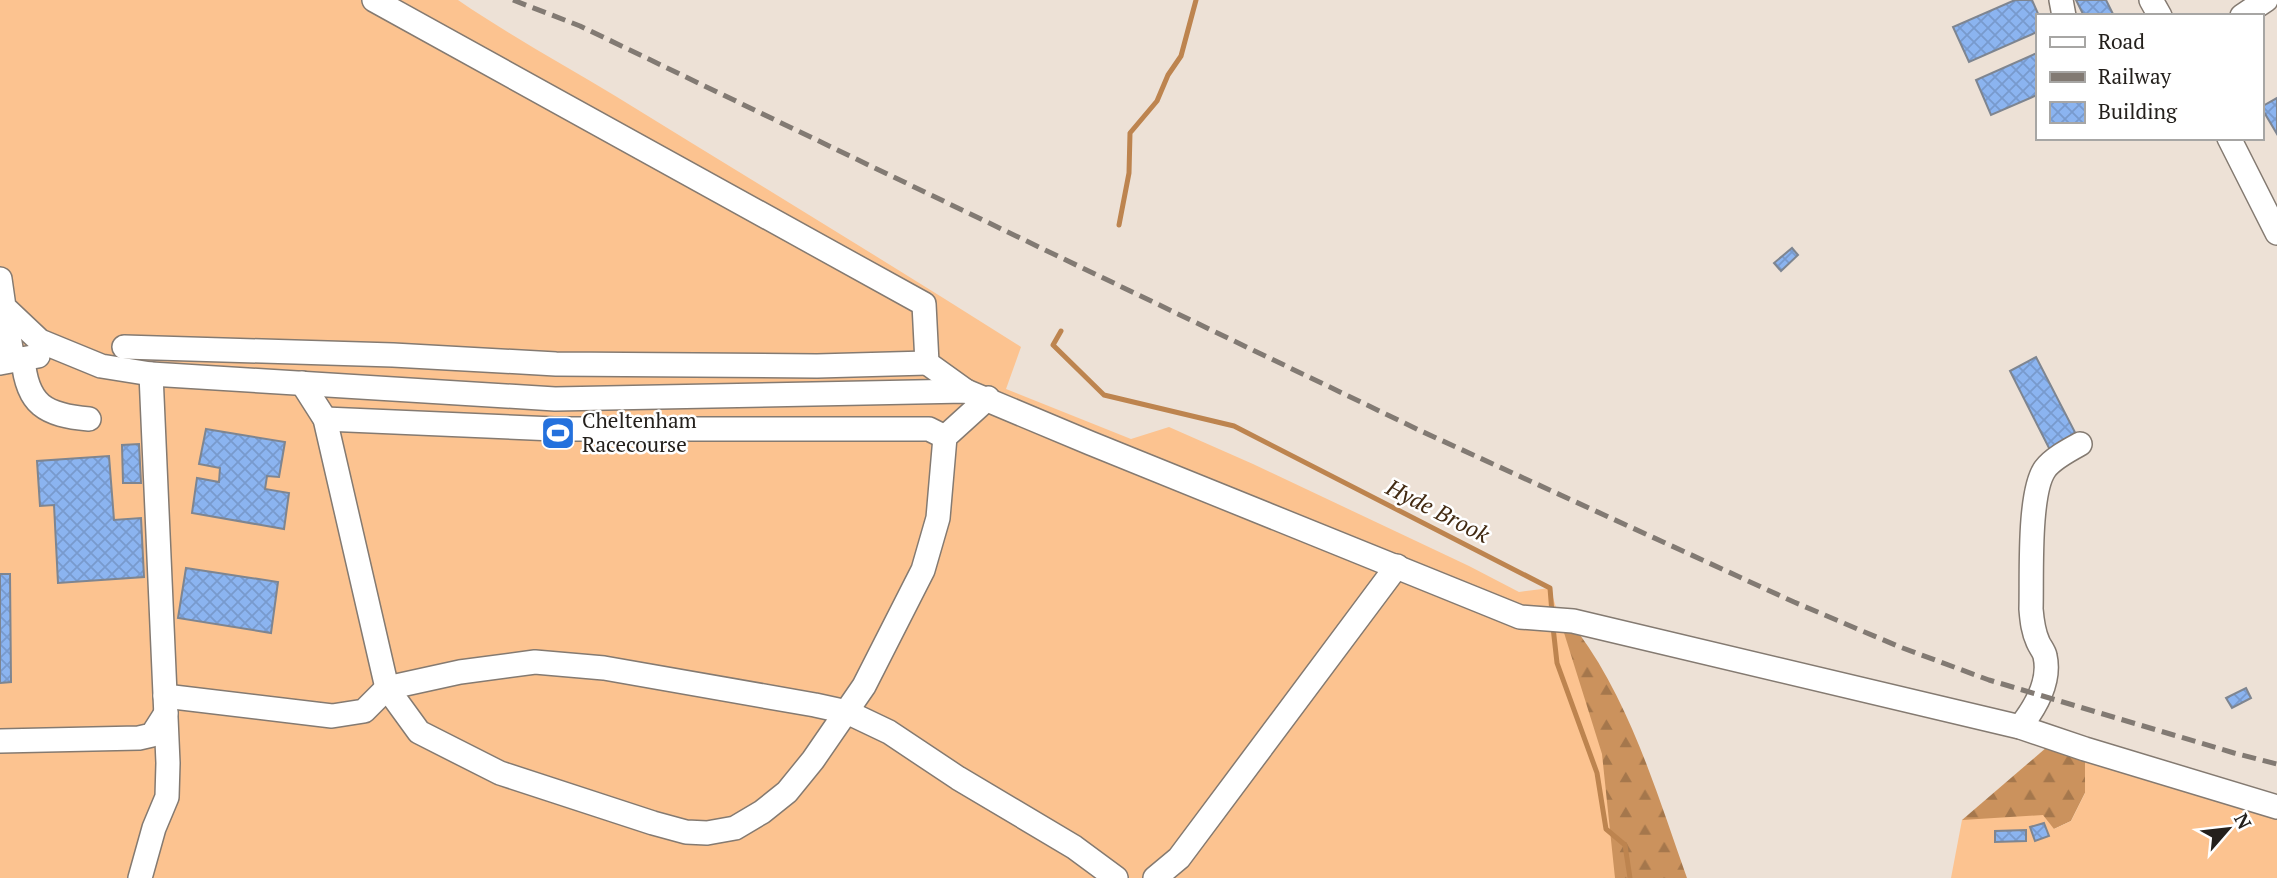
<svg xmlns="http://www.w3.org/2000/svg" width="2277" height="878" font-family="'PT Serif',serif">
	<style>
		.forest { fill: url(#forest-firs) }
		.garden { fill: #fcc390 }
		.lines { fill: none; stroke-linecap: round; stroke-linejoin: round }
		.stream { stroke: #bd844f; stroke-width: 5 }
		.building { fill: url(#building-cross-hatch); stroke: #7e8590; stroke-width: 2 }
		.minor-casing { stroke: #847a71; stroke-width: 26 }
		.minor { stroke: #fff; stroke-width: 23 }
		.rail { stroke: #827a73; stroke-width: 5; stroke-dasharray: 14 7; stroke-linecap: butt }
		.labels { text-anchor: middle; stroke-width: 5; stroke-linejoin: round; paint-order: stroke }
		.poi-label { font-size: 21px; fill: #24201c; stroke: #fff; text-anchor: start }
		.water-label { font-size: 23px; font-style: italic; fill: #422a12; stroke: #fff }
	</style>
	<defs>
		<pattern id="forest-firs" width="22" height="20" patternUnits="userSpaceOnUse" patternTransform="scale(1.75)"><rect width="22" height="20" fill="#cb925d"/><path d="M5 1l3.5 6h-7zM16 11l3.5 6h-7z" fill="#a5774c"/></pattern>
		<pattern id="building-cross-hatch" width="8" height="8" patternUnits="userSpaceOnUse" patternTransform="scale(1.75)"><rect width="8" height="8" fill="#8bb4f0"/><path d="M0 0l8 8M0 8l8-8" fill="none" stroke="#789acd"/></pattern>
	</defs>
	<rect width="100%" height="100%" fill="#ede1d6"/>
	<g class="forest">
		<path d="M1578,632c53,72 79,162 109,246h-95l-58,-245z"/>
		<polygon points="2047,747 2085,758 2085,793 2071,821 2054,829 1962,820"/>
	</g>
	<g class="garden">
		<path d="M0,0h458c51,35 106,65 159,97 135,83 270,165 404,250l-15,42 125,50 38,-12 84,37 216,102 50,26 31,-4 52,166 13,124h-1615z"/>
		<polygon points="2085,749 2277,807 2277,878 1951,878 1962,820 2043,815 2054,829 2071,821 2085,793"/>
	</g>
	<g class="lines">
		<g class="stream">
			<polyline points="1119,225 1129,173 1130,133 1157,101 1168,75 1181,56 1196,0"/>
			<polyline points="1061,331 1053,345 1104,395 1234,426 1550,588 1552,613"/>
			<polyline points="1553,627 1557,663 1597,773 1606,829 1625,845 1630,878"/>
		</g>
	</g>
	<g class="building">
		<polygon points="2015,0 2032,0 2039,16 2037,32 1969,62 1953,27"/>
		<polygon points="2076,0 2106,0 2114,16 2084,16"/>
		<polygon points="2037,53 2037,95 1991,115 1976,80"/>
		<polygon points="2277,98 2277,134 2261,107"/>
		<polygon points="1792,248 1798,255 1781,271 1774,263"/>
		<polygon points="2036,357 2079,440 2052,454 2010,371"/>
		<polygon points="206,429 285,442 279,477 267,476 265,489 289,493 284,529 192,513 197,478 219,482 220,468 199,464"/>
		<polygon points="139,444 141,483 123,483 122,445"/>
		<polygon points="109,456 114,520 141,518 144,577 58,583 54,505 40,506 37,461"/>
		<polygon points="186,568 278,582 271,633 178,618"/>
		<polygon points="0,574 10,574 11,682 0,683"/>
		<polygon points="2246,688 2251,698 2232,708 2226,698"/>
		<polygon points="2044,823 2049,836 2035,841 2030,827"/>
		<polygon points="2026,830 2026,841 1995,842 1995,831"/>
	</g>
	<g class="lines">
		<g class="minor-casing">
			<g id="minor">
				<polyline points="374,0 924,304 927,363 966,391"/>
				<polyline points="2061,0 2064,16"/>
				<polyline points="2151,0 2160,16"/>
				<polyline points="2242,16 2266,0"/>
				<polyline points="2229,138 2277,233"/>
				<polyline points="0,279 4,307 40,341 101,366 151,374 555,399 966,391 1090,443 1520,617 1573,621 2020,727 2085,749 2277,807"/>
				<polyline points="4,307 13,360"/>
				<polyline points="124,347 393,355 556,364 817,366 927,363"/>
				<path d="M23,359c4,46 22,56 66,60"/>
				<polyline points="0,363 38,356"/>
				<polyline points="302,383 325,419 387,688 419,732 500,773 653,823 686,832 707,833 735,828 762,812 787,792 813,760 864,686 923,570 938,518 945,437 988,398"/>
				<polyline points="325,419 554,429 929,429 945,437"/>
				<polyline points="165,696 332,716 364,711 387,688 460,672 535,662 604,668 815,705 847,712 889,732 958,778 1074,847 1116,878"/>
				<path d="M2020,727c15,-19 31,-45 25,-71 -1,-5 -5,-9 -7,-14 -5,-11 -6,-21 -7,-33 1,-31 -3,-116 14,-140 7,-10 24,-19 35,-25"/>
				<polyline points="0,741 139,738 152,735 166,713"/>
				<polyline points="140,878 154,828 167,797 168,763 151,374"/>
				<polyline points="1155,878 1179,858 1397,566"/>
			</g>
		</g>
		<use href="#minor" class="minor"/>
		<polyline class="rail" points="513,0 580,26 1421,431 1794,602 1900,647 1989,680 2234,753 2277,764"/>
	</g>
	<defs>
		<g id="stadium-square" transform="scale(1.75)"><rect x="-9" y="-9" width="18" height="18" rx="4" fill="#2471dd" stroke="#fff"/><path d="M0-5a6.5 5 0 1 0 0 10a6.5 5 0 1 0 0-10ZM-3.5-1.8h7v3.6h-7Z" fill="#fff"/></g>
	</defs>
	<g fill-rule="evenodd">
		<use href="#stadium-square" x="558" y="433"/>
	</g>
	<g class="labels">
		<g class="poi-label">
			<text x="582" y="428">Cheltenham<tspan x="582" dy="24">Racecourse</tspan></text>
		</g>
		<g class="water-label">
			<text transform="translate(1438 511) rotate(27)" y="8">Hyde Brook</text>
		</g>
	</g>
	<rect x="2036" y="14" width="228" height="126" fill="#ffffff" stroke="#a7a6a4" stroke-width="2"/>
	<rect x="2050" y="37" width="35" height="10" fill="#ffffff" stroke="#a7a6a4" stroke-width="2"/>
	<text x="2098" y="49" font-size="21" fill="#24201c">Road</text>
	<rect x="2050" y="72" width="35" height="10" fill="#827a73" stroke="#a7a6a4" stroke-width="2"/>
	<text x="2098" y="84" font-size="21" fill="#24201c">Railway</text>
	<rect x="2050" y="102" width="35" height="21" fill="url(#building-cross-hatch)" stroke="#a7a6a4" stroke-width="2"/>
	<text x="2098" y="119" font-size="21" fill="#24201c">Building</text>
	<g transform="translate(2228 829) rotate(62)" stroke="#ffffff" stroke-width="5" paint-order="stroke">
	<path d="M0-5L12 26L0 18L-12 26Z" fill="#24201c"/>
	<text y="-10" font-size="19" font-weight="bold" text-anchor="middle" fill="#24201c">N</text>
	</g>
</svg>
